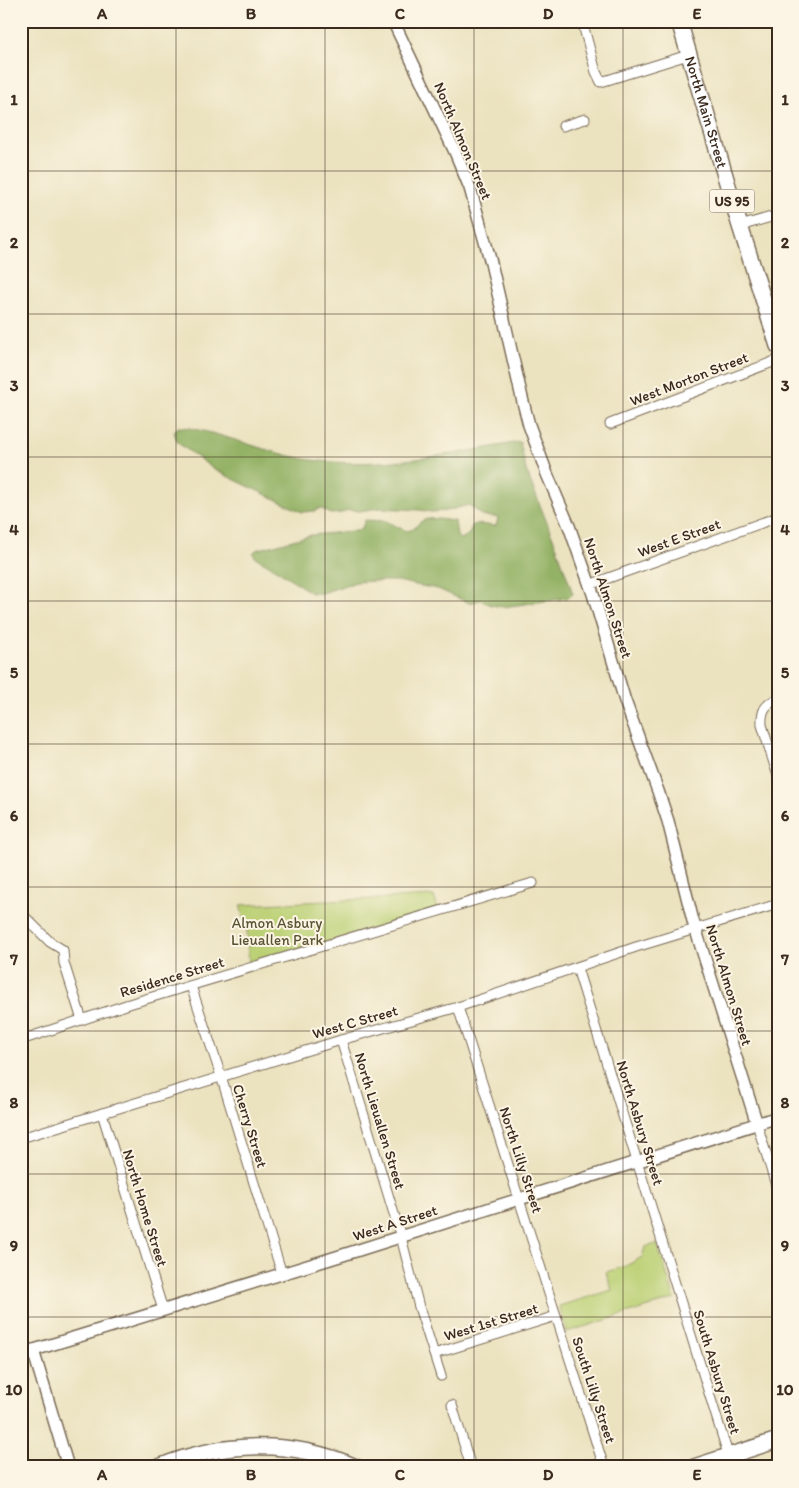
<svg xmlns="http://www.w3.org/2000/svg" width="799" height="1488" font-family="Itim,sans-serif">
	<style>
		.green { fill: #bbd074; stroke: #7b7d49 }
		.forest { fill: #94b266; stroke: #686e42 }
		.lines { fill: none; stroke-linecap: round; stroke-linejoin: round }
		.minor-casing { stroke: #796a56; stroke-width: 11 }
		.tertiary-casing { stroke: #796a56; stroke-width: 14 }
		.primary-casing { stroke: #796a56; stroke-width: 18 }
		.trunk-casing { stroke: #796a56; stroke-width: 18 }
		.minor { stroke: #fff; stroke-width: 9 }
		.tertiary { stroke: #fff; stroke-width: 11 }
		.primary { stroke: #fff; stroke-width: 15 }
		.trunk { stroke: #fff; stroke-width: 15 }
		.grid { fill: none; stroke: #3b2a1e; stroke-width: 1; stroke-opacity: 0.55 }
		.labels { text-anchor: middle; stroke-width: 4; stroke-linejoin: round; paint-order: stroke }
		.shield { fill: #fcf5e5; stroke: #75675a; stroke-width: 1 }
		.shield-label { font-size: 14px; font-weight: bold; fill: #3b2a1e }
		.street-label { font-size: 15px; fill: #3b2a1e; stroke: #fcf5e5 }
		.park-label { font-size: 15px; fill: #5b5434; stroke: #fcf5e5 }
		.neatline { fill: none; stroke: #3b2a1e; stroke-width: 2 }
		.grid-label { font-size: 16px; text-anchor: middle; font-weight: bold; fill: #3b2a1e }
	</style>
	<rect width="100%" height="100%" fill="#fcf5e5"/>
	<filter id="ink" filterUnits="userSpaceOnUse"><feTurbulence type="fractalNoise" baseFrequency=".02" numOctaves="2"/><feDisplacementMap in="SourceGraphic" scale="10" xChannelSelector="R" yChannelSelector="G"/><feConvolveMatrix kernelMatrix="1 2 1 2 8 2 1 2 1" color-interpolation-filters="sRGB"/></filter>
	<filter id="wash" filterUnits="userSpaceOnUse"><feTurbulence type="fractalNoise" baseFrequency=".0096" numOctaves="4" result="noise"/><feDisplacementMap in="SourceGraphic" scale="20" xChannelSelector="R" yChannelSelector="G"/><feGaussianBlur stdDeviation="1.12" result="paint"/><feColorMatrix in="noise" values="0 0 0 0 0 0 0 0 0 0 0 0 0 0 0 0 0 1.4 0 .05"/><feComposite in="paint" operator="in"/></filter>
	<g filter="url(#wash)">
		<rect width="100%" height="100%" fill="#ebe2bf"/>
		<g class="green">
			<polygon points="434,896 439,912 250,968 248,953 247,929 240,905"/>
			<polygon points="657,1244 675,1299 567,1332 559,1306 612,1290 606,1272 626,1266 642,1257 645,1247"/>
		</g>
		<path class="forest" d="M178,427c13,0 25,4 37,7 32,9 63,21 96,26 70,9 140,-6 209,-18l6,28 31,78 16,46 -6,4 -64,9 -12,-2 -10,-5 -12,3 -31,-14 -22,-4 -18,-4h-24l-18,1 -34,11h-11l-32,-22 -24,-14 -2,-4 3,-3 55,-15 44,-4 7,-3 3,-8 21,1 21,10 7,-2c10,-16 25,-9 41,-8l2,15 3,3c8,-3 11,-6 12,-14l5,-1 19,2 2,-8 -4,-1 -11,-1 -14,-11 -23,6 -15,1 -11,-2 -41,-2 -19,3 -12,-1 -6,3 -11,1 -11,-6 -5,3 -13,1 -75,-36 -19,-11 -30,-22 -4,-11z"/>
	</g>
	<g filter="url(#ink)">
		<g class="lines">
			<g class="minor-casing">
				<g id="minor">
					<polyline points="582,21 596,72 601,82 688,55"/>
					<polyline points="563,126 585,119"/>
					<polyline points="740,226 778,215"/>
					<polyline points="610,424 778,360"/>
					<polyline points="589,585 778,517"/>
					<path d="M778,699c-13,5 -17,12 -16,26l16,51"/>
					<polyline points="21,913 50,942 63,950 64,963 82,1020"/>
					<polyline points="577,968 732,1467"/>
					<polyline points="191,986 221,1076 282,1274"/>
					<polyline points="458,1007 604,1467"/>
					<polyline points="21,1040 129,1004 533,883"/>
					<polyline points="341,1040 401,1237 419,1307 441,1376"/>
					<polyline points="102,1113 163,1310"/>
					<polyline points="757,1124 778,1192"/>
					<polyline points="21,1138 341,1040 458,1007 636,947 778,904"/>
					<polyline points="21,1316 24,1325"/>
					<polyline points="434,1354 556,1316"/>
					<polyline points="452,1405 471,1467"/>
				</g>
			</g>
			<g class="tertiary-casing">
				<g id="tertiary">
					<polyline points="393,21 456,154 470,188 491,263 522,398 529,425 547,474 569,526 593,594 625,701 658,791 668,821 693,921 757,1124"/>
					<polyline points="33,1350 68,1467"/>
					<polyline points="21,1354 343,1255 778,1117"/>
				</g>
			</g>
			<g class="primary-casing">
				<g id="primary">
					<path d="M159,1467c63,-26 133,-28 197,0"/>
					<polyline points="694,1467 778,1440"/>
				</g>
			</g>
			<g class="trunk-casing">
				<g id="trunk">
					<path id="s1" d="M679,21l61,205 38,120"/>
				</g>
			</g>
			<use href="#minor" class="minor"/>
			<use href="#tertiary" class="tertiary"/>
			<use href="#primary" class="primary"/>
			<use href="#trunk" class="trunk"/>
		</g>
	</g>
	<path class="grid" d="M176,21v1446M325,21v1446M474,21v1446M623,21v1446M21,171h757M21,314h757M21,457h757M21,601h757M21,744h757M21,887h757M21,1031h757M21,1174h757M21,1317h757"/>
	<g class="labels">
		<rect class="shield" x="709.5" y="189.5" width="45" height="23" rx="4"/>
		<g class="shield-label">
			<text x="732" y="206">US 95</text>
		</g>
		<g class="street-label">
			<text dy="5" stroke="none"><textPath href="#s1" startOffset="95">North Main Street</textPath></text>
			<text transform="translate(463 141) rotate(67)" y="5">North Almon Street</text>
			<text transform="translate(689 379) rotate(-21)" y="5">West Morton Street</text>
			<text transform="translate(679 538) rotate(-20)" y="5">West E Street</text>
			<text transform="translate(608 598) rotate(72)" y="5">North Almon Street</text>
			<text transform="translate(172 977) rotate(-17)" y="5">Residence Street</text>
			<text transform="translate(729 985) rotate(73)" y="5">North Almon Street</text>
			<text transform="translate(355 1022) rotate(-16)" y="5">West C Street</text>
			<text transform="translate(380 1121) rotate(73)" y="5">North Lieuallen Street</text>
			<text transform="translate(640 1123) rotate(73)" y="5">North Asbury Street</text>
			<text transform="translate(250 1126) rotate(73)" y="5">Cherry Street</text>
			<text transform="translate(521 1160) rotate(72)" y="5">North Lilly Street</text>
			<text transform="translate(145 1208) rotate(73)" y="5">North Home Street</text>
			<text transform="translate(395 1223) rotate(-18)" y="5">West A Street</text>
			<text transform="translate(491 1322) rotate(-17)" y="5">West 1st Street</text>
			<text transform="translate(717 1372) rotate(73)" y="5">South Asbury Street</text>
			<text transform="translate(594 1390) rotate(72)" y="5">South Lilly Street</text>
		</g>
		<g class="park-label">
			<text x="277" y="928">Almon Asbury<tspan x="277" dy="17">Lieuallen Park</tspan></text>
		</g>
	</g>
	<rect width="799" height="1488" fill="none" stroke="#fcf5e5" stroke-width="55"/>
	<rect x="28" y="28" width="744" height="1432" class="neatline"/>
	<g class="grid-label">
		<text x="102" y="19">A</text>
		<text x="251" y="19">B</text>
		<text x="400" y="19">C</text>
		<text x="548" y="19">D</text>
		<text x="697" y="19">E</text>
		<text x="14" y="105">1</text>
		<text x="785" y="105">1</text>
		<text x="14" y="248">2</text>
		<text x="785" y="248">2</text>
		<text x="14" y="391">3</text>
		<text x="785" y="391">3</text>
		<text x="14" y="535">4</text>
		<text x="785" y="535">4</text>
		<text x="14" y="678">5</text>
		<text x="785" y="678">5</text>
		<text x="14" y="821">6</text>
		<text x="785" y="821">6</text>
		<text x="14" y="965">7</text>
		<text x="785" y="965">7</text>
		<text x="14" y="1108">8</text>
		<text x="785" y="1108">8</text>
		<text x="14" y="1251">9</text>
		<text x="785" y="1251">9</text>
		<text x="14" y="1395">10</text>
		<text x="785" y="1395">10</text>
		<text x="102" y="1480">A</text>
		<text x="251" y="1480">B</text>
		<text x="400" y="1480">C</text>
		<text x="548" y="1480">D</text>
		<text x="697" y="1480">E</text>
	</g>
</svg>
